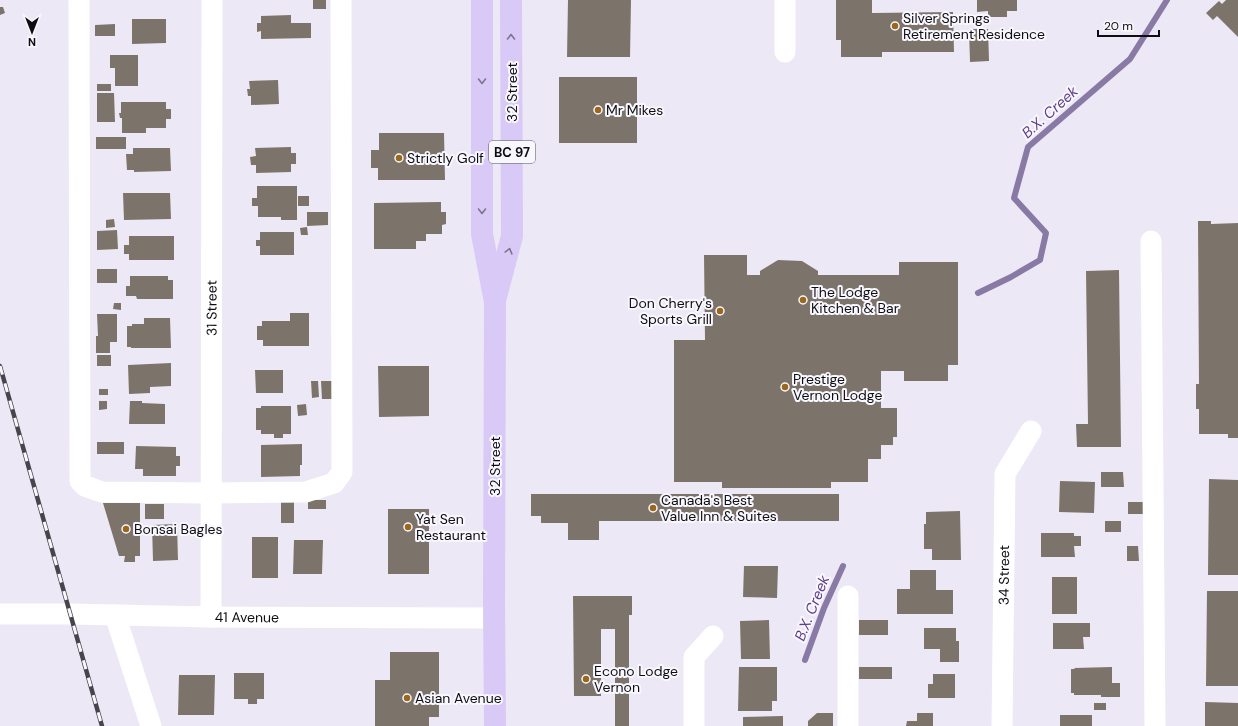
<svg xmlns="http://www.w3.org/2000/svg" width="1238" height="726" font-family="'DM Sans',sans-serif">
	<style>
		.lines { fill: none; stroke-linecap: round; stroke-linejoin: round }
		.stream { stroke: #897aa5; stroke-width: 6 }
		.building { fill: #7c746b }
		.minor { stroke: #fff; stroke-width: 21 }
		.highway { stroke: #d9c9f6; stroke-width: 22 }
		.rail-casing { stroke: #47454c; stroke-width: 4.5 }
		.rail { stroke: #f9f7fe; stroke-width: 3; stroke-dasharray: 9; stroke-linecap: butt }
		.oneway { stroke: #7e748f }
		.poi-dot { fill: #9a681c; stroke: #f9f7fe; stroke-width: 1.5 }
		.labels { text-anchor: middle; stroke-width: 4; stroke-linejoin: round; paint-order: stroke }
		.shield { fill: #f9f7fe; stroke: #545358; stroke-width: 1 }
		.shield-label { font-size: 13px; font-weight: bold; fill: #0e0d11 }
		.poi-label { font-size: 14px; fill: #0e0d11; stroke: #f9f7fe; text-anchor: start }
		.street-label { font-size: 14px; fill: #0e0d11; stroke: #f9f7fe }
		.water-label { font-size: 15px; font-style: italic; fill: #5f4089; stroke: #f9f7fe }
	</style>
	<rect width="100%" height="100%" fill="#ede8f5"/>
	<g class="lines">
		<g class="stream">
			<polyline points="978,293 1011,277 1040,260 1046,233 1014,198 1028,147 1130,59 1167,0"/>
			<polyline points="805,660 824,608 843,566"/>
		</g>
	</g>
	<g class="building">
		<rect x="313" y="0" width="13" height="9"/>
		<polygon points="568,0 631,0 630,57 567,57"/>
		<polygon points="836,0 872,0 872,13 953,12 954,52 882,52 882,57 841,57 841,40 836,40"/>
		<polygon points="977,0 1017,0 1017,11 1007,11 1007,17 988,17 988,11 977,12"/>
		<polygon points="1226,0 1238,0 1238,37 1217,16 1213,20 1206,13 1219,1 1222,4"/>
		<polygon points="0,7 3,7 5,13 0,15"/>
		<polygon points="291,15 291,23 311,23 311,38 261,39 261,31 257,32 257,23 261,23 261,16"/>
		<polygon points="132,19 166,19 166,43 132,44"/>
		<polygon points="115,24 115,36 95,36 95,25"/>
		<polygon points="969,29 988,29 989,61 970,62"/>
		<polygon points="110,55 138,55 138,86 115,86 115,68 110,68"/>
		<rect x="559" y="77" width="78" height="66"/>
		<polygon points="278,80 279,104 251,105 251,96 248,96 247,89 250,89 249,81"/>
		<rect x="97" y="84" width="14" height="7"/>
		<polygon points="97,93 114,93 115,122 97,122"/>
		<polygon points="121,102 166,102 166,109 171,109 171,119 166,119 166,128 146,128 146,133 122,133 122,118 120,118 119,113 121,113"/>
		<polygon points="379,133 444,133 445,180 378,180 378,168 371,168 371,150 379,150"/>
		<rect x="96" y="137" width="30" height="12"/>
		<polygon points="291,147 291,153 296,153 296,164 291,164 291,172 256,173 256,165 251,165 250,157 256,156 255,148"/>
		<polygon points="133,148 170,148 171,171 134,172 134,170 127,170 126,154 133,154"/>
		<polygon points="257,186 297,186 297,220 281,220 281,217 258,217 258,206 252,206 252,198 257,198"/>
		<polygon points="123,193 170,193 171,219 124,220"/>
		<rect x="298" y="196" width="11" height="10"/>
		<polygon points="441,202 441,212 446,212 446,224 442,225 442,234 426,234 426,241 416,241 416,249 374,249 374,203"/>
		<polygon points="307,212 328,212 328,225 307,226"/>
		<polygon points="114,219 115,227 106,228 106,220"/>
		<polygon points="1198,221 1211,221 1211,224 1238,223 1238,438 1228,438 1228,434 1199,434 1199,409 1196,409 1196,384 1199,384"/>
		<polygon points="307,227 308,235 301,235 300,228"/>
		<polygon points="117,230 118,249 97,250 97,231"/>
		<polygon points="260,232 294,232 294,255 260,255 260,246 256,246 256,240 260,240"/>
		<polygon points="129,236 174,236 174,260 129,260 129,254 124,254 124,245 129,245"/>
		<polygon points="704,255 747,255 747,275 760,275 760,271 778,260 802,261 818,271 818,275 899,275 899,262 958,262 958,365 948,365 948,381 904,381 904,371 881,371 881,408 897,408 897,437 893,437 893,445 881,445 881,459 868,459 868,482 831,482 831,488 722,488 722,482 674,482 674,340 705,340"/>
		<rect x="97" y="269" width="20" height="14"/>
		<polygon points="1119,270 1121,447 1077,447 1076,424 1088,424 1086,271"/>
		<polygon points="130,276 168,276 168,280 173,280 173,299 137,299 136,296 126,296 126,286 130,286"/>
		<polygon points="114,303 121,303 121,310 113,309"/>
		<polygon points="290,313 309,313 309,346 263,346 263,340 257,340 257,326 262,326 262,321 290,321"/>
		<polygon points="97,314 117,314 117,342 110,342 110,353 96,353 96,336 98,336"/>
		<polygon points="144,318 170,318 171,348 131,348 131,347 127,347 127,326 132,326 132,324 144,324"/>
		<rect x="97" y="355" width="14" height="11"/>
		<polygon points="171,363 171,386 150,387 150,393 129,394 128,365"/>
		<polygon points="378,366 429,366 429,416 379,417"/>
		<polygon points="255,370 283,370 283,393 256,393"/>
		<polygon points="311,381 318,381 319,397 312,398"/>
		<polygon points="321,381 333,381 334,399 322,399"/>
		<rect x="99" y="389" width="9" height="6"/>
		<polygon points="99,401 107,401 107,409 99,410"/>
		<polygon points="130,401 142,401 142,403 165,404 165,424 129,424"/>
		<polygon points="306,404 307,415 298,416 297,405"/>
		<polygon points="261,406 291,406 291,434 283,434 283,438 274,438 274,434 261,434 261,430 256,430 256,408 261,408"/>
		<rect x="97" y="442" width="27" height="12"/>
		<polygon points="302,444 302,465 300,465 300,476 261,477 261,445"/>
		<polygon points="136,446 176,447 176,456 180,456 180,466 176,466 176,476 143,476 143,469 135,469"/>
		<polygon points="1101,472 1123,472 1124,487 1101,487"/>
		<polygon points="1209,479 1238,480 1238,575 1208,575"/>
		<polygon points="1060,481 1095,482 1094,513 1059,512"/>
		<polygon points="531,494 839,494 839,521 599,521 599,540 568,540 568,523 541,523 541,516 531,516"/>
		<rect x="308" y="500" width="18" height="9"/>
		<rect x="281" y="501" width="13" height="22"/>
		<rect x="1128" y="502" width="15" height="12"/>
		<polygon points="103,503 140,503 140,556 135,556 135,562 124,562 125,556 119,556"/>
		<rect x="145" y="504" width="19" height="15"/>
		<rect x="388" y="509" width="41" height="65"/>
		<polygon points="960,511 961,560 932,560 932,549 924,549 924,524 926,524 926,512"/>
		<rect x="1105" y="521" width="16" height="11"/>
		<polygon points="177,524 178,560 153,561 152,525"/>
		<polygon points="1041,533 1074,533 1074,536 1081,536 1081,546 1074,546 1075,557 1041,557"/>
		<rect x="252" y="537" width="26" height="41"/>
		<polygon points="294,540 323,540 322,574 293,574"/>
		<polygon points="1127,546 1138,546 1139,561 1127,561"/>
		<polygon points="744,566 778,566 777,598 743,597"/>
		<polygon points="910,570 936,570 936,590 953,590 953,614 897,614 897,589 910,589"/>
		<rect x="1052" y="577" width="25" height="37"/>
		<polygon points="1207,591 1238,591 1238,686 1206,686"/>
		<polygon points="573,596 632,596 632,615 629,615 629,726 615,726 615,629 601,629 601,696 574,696"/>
		<polygon points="769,620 770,659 741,659 740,621"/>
		<rect x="859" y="620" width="29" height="15"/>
		<polygon points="1053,623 1090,623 1090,637 1083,637 1084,649 1053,649"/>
		<polygon points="924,628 956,628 956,641 959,641 959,662 940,662 940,649 924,649"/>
		<polygon points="390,652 439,652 439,717 429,717 429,726 375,726 375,680 390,680"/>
		<polygon points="739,667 777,667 777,701 772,701 772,711 738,711"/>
		<rect x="859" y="667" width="33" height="12"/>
		<polygon points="1112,667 1112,683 1120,683 1120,697 1101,697 1101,695 1074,695 1074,693 1071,693 1071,669 1075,669 1074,668"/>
		<polygon points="234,673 264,673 264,699 257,699 257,704 248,704 248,699 234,699"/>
		<polygon points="933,674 955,674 955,698 928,698 928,684 933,684"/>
		<polygon points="179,675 215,675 214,715 178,715"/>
		<polygon points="1205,702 1238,703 1238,726 1205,726"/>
		<rect x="1094" y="703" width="12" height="7"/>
		<polygon points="817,713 833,713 833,726 808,726 808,721"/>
		<polygon points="917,713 933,713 933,726 906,726 907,721 917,721"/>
		<rect x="1060" y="715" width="32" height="11"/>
		<polygon points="783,716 783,726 743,726 743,717"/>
	</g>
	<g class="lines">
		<g class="minor">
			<polyline points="79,0 80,481 85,486 102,492 211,493 306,492 334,483 342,472 341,0"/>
			<polyline points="785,52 785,0"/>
			<polyline points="1151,241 1155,726"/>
			<polyline points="848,596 848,726"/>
			<path id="s1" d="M0,614h70l141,3 283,1"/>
			<polyline points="115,615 151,726"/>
			<path id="s2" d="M211,617l1,-617"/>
			<polyline points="694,726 694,657 713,636"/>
			<path id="s3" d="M1002,726l3,-252 26,-43"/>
		</g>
		<g class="highway">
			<polyline points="482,0 482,234 495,302 494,604 495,726"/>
			<polyline points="496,297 512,236 511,0"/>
		</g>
		<g class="rail-casing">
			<polyline id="rail" points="0,366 102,726"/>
		</g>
		<use href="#rail" class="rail"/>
	</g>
	<defs><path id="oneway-chevron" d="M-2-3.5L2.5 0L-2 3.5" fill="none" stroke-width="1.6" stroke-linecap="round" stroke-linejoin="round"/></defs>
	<g class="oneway">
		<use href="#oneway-chevron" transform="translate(511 37) rotate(-90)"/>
		<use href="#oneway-chevron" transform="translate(482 81) rotate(90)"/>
		<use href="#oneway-chevron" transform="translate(482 211) rotate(90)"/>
		<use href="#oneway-chevron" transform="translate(509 251) rotate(-75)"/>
	</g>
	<g class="poi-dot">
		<circle cx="895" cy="26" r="4"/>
		<circle cx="598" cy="110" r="4"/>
		<circle cx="399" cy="158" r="4"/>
		<circle cx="803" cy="300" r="4"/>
		<circle cx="720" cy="311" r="4"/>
		<circle cx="785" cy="387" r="4"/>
		<circle cx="653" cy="508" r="4"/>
		<circle cx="408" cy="527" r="4"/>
		<circle cx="126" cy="529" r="4"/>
		<circle cx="586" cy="679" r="4"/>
		<circle cx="407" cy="698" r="4"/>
	</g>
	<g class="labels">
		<rect class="shield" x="489" y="141" width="46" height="22" rx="3"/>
		<g class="shield-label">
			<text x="512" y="157">BC 97</text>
		</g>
		<g class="poi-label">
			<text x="903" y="23">Silver Springs<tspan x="903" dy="16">Retirement Residence</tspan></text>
			<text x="606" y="115">Mr Mikes</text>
			<text x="407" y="163">Strictly Golf</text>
			<text x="811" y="297">The Lodge<tspan x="811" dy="16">Kitchen &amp; Bar</tspan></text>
			<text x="712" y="308" text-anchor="end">Don Cherry's<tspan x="712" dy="16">Sports Grill</tspan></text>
			<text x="793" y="384">Prestige<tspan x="793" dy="16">Vernon Lodge</tspan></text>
			<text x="661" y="505">Canada's Best<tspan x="661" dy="16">Value Inn &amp; Suites</tspan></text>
			<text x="416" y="524">Yat Sen<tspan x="416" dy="16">Restaurant</tspan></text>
			<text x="134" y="534">Bonsai Bagles</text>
			<text x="594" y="676">Econo Lodge<tspan x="594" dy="16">Vernon</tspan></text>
			<text x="415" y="703">Asian Avenue</text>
		</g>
		<g class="street-label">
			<text transform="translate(512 92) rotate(-90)" y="5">32 Street</text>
			<text dy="5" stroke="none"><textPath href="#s2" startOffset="309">31 Street</textPath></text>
			<text transform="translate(495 466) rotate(-90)" y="5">32 Street</text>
			<text dy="5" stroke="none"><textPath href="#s3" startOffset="151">34 Street</textPath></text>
			<text dy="5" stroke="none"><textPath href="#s1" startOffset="247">41 Avenue</textPath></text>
		</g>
		<g class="water-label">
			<text transform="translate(1050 112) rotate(-42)" y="5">B.X. Creek</text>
			<text transform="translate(812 608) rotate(-68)" y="5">B.X. Creek</text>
		</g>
	</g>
	<g transform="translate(32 32) rotate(180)" stroke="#f9f7fe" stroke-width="3" paint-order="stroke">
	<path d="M0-3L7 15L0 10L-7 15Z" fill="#0e0d11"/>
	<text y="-6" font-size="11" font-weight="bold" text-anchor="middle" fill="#0e0d11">N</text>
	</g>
	<path d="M1098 30v6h61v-6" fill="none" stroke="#0e0d11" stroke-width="2"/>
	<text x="1104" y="30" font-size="12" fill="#0e0d11" stroke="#f9f7fe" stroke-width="3" paint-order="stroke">20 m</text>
</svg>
